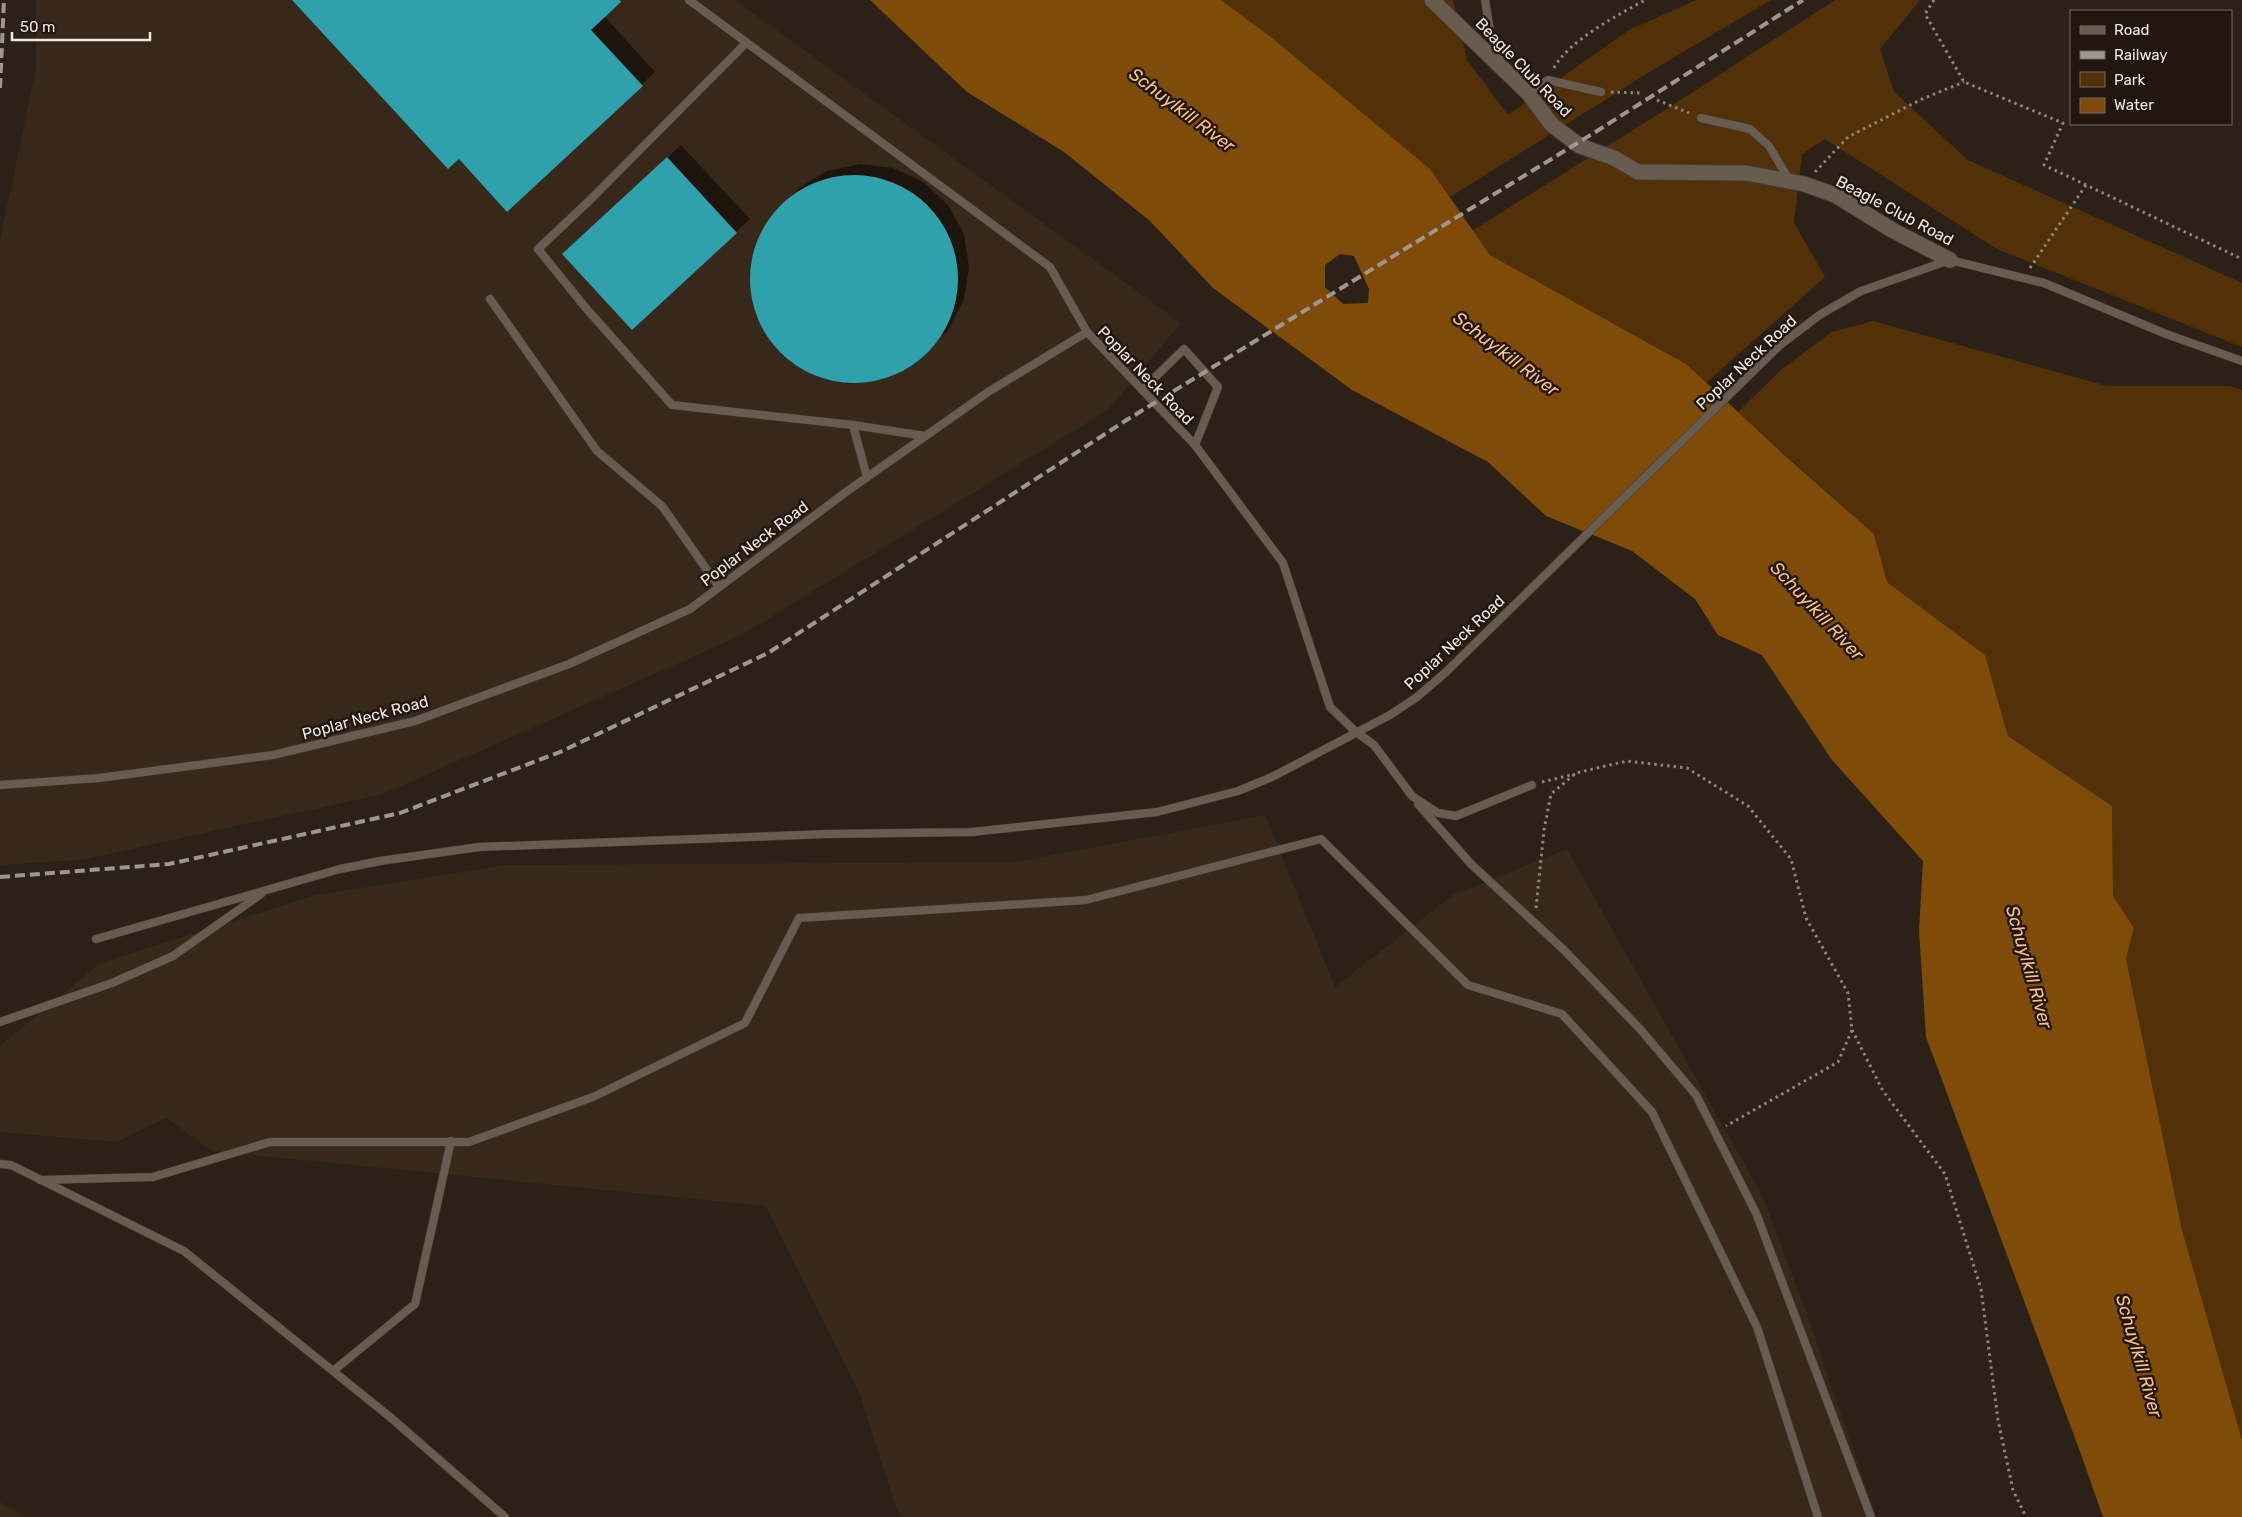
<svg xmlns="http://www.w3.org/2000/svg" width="2242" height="1517" font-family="Rubik,sans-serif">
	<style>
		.built { fill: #372819 }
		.green { fill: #533108 }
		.water { fill: #7e4b09; fill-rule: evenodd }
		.shadow { fill: #0007 }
		.building { fill: #2ea1ac }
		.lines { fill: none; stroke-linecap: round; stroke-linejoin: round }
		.lane-casing { stroke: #443b34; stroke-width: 9 }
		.street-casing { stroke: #443b34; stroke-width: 17 }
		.path { stroke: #8e867d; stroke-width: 3; stroke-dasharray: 2.5 4; stroke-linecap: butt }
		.lane { stroke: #685c50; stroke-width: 8 }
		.street { stroke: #685c50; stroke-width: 15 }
		.rail { stroke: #9f978f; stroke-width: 4; stroke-dasharray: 10 5; stroke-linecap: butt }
		.labels { text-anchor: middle; stroke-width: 5; stroke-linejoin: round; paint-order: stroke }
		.street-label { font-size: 16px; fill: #f0e9e2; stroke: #21170e }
		.water-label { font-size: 18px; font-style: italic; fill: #fdc084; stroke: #21170e }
	</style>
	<rect width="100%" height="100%" fill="#2b2117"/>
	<g class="built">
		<polygon points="36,0 735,0 1181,323 1108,410 740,636 383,794 81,860 0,865 0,240 36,67"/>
		<polygon points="1265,815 1335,987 1453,895 1567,849 1763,1197 1807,1314 1876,1517 902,1517 896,1508 859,1392 766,1206 212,1151 166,1118 117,1142 0,1132 0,1046 100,963 316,895 506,865 1016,862"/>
		<polygon points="0,1502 27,1517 0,1517"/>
	</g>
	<g class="green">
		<polygon points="1221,0 1453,0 1467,60 1508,115 1629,30 1696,0 1771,0 1656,68 1450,197 1429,169 1271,37"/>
		<polygon points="1835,0 1920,0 1880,49 1894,92 1968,160 2242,283 2242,347 1997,249 1825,139 1802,154 1794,223 1825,277 1706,383 1686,364 1490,255 1473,230 1665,110"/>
		<polygon points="1873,321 2107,386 2230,386 2242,390 2242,1440 2182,1230 2126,957 2134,928 2113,896 2112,806 2008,736 1985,655 1887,582 1874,534 1738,412 1782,369 1832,332"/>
	</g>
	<path class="water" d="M870,0h351l50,37 159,132 60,86 196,109 103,95 85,75 13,48 98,73 23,81 104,70 1,90 21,32 -8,30 56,272 60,210v77h-139l-21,-60 -156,-420 -7,-106 4,-70 -91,-101 -70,-105 -44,-20 -23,-36 -63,-48 -86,-35 -58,-54 -136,-72 -139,-102 -63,-67 -86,-69 -97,-60zM1340,254l14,2 15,33 -1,14 -25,1 -18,-17v-22z"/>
	<g class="shadow">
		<polygon points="294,0 621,0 604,16 655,72 507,210 459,157"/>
		<polygon points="681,145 750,219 632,328 577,241"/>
		<polygon points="860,164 893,168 923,182 948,205 964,234 969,267 964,300 948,330 914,364 883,378 848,382 813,374 784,355 762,327 752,293 753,257 766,224 799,188 827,171"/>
	</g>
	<g class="building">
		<polygon points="292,0 620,0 621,2 591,30 643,86 507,212 459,159 448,169"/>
		<polygon points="667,157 737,233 632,330 562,254"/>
		<circle cx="854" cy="279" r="104"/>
	</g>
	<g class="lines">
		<g class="lane-casing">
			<g id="lane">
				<polyline points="689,0 1050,267 1087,332"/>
				<polyline points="1485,0 1491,37 1500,61"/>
				<polyline points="746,43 589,201 538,249 585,307 672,405 853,425 925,436"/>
				<polyline points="1528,93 1548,80 1601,92"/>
				<polyline points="1701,118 1750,129 1769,146 1790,181"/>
				<polyline points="490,299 597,451 662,506 719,587"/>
				<polyline points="1142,390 1184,349 1218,387 1195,445"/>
				<polyline points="853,425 867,477"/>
				<polyline points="0,785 99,778 273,755 415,721 569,664 690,609 846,492 988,392 1087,332 1195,445 1283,563 1330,707 1356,732 1374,745 1412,796 1438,813 1456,816 1532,785"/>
				<polyline points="1418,804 1471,864 1564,950 1640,1029 1696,1095 1756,1213 1871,1517"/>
				<polyline points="96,939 340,869 380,861 479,847 828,834 972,832 1157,812 1238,791 1272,777 1390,715 1417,697 1446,672 1780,345 1821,314 1861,291 1950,260 2044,283 2166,334 2242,361"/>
				<polyline points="0,1022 112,983 173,956 261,894"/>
				<polyline points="0,1164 11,1165 184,1251 390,1417 505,1517"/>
				<polyline points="40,1180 153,1177 270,1142 469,1142 593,1097 745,1023 799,918 1086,900 1321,839 1468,985 1562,1014 1652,1112 1757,1327 1818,1517"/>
				<polyline points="333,1371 415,1304 451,1141"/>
			</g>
		</g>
		<g class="street-casing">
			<polyline id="street" points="1432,0 1528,93 1552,125 1580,146 1614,158 1638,172 1746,173 1804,184 1835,195 1892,230 1950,260"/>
		</g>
		<g class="path">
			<polyline points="1934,0 1925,14 1964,82 2063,123 2044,165 2242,259"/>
			<path d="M1554,68c14,-27 64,-53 91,-68"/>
			<polyline points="1611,92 1641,93"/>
			<polyline points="1657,100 1689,113"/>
			<polyline points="1815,172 1848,137 1922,99 1964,82"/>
			<polyline points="2030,268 2086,185"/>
			<polyline points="1542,782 1575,774"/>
			<polyline points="1536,908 1544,830 1551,794 1576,773 1627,761 1687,768 1748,806 1791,859 1806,918 1848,993 1852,1030 1838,1062 1726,1126"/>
			<polyline points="1852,1030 1883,1091 1945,1174 1981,1289 1998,1420 2013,1490 2026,1517"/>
		</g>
		<use href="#lane" class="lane"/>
		<use href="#street" class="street"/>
		<g class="rail">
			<polyline points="0,88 4,0"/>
			<polyline points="0,877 169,864 400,813 560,752 768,653 1125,421 1597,131 1803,0"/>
		</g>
	</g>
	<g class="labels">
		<g class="street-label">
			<text transform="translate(1524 67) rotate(46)" y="6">Beagle Club Road</text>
			<text transform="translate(1895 210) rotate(28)" y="6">Beagle Club Road</text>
			<text transform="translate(1746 362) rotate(-43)" y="6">Poplar Neck Road</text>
			<text transform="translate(1146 375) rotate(46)" y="6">Poplar Neck Road</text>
			<text transform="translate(754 543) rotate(-37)" y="6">Poplar Neck Road</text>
			<text transform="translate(1454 642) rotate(-43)" y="6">Poplar Neck Road</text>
			<text transform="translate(365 717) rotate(-15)" y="6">Poplar Neck Road</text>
		</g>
		<g class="water-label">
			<text transform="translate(1182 110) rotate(37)" y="6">Schuylkill River</text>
			<text transform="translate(1506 354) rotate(37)" y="6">Schuylkill River</text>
			<text transform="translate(1817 611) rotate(47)" y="6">Schuylkill River</text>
			<text transform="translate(2029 967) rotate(74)" y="6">Schuylkill River</text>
			<text transform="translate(2139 1356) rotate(74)" y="6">Schuylkill River</text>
		</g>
	</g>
	<rect x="2070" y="10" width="162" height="115" fill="#21170e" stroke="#746b63"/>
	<rect x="2080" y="26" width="25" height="8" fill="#685c50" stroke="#746b63"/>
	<text x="2114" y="35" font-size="15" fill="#f0e9e2">Road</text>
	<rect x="2080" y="51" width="25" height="8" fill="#9f978f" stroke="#746b63"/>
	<text x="2114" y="60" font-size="15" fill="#f0e9e2">Railway</text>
	<rect x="2080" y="72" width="25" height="15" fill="#533108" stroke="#746b63"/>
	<text x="2114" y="85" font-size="15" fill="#f0e9e2">Park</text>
	<rect x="2080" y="98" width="25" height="15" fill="#7e4b09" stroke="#746b63"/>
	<text x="2114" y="110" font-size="15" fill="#f0e9e2">Water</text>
	<path d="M12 32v8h138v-8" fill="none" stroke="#f0e9e2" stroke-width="2.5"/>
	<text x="20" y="32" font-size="15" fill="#f0e9e2" stroke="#21170e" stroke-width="4" paint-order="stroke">50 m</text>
</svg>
